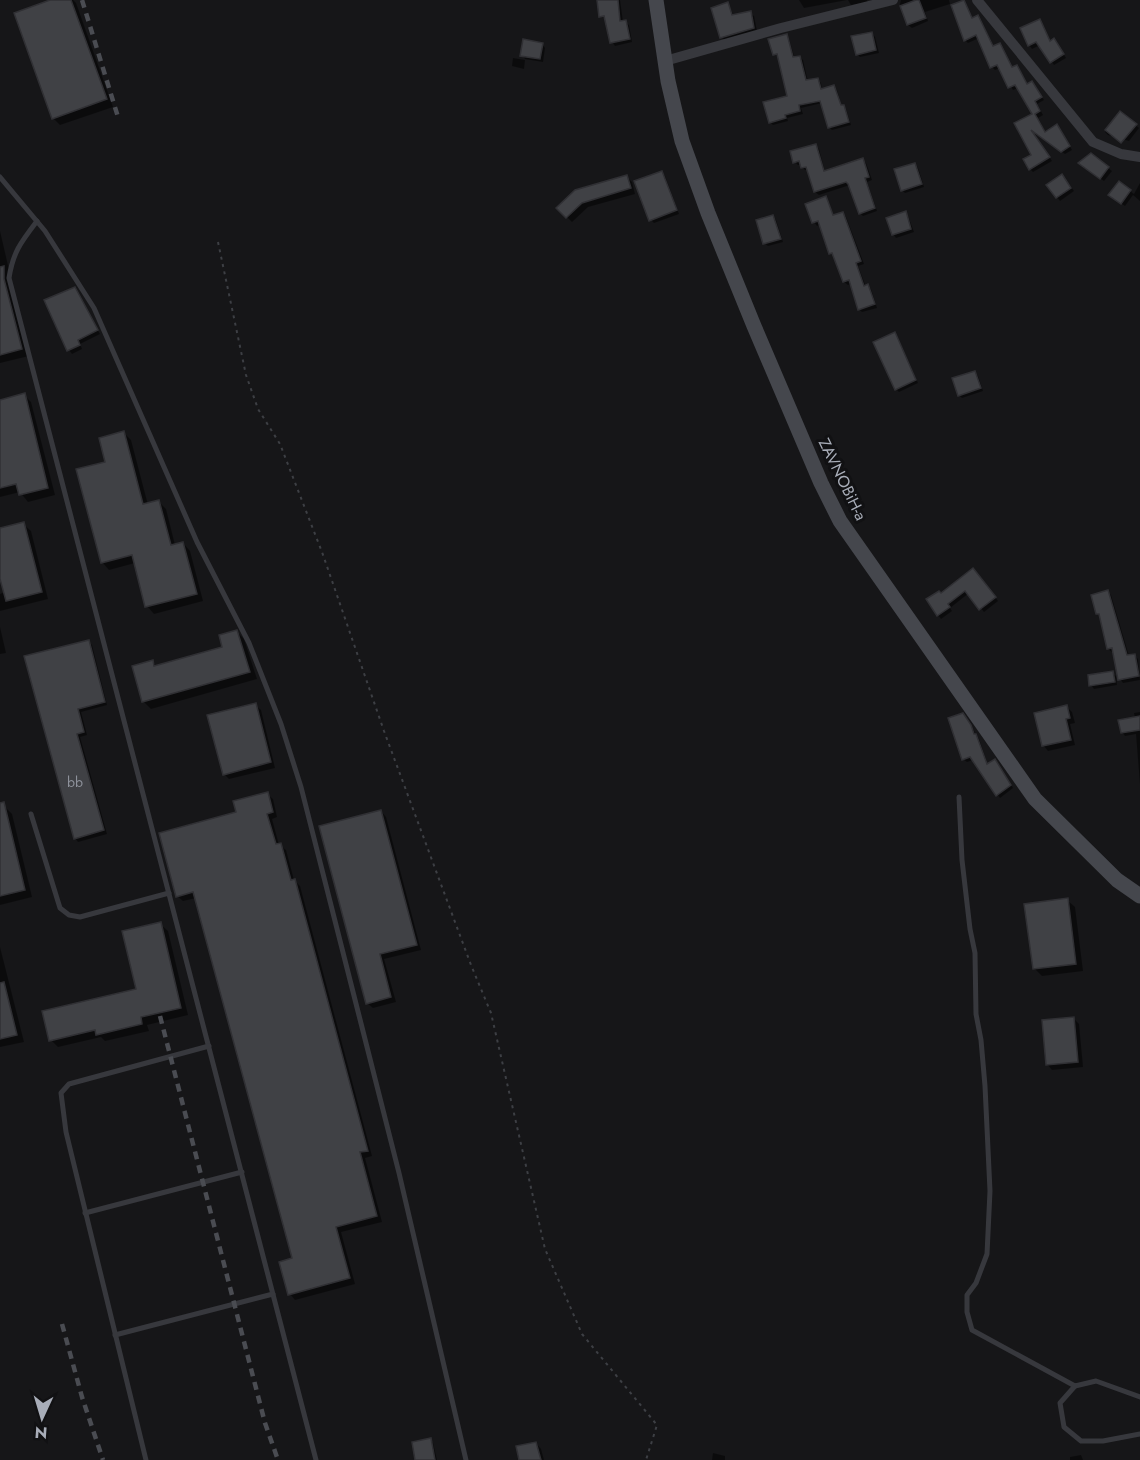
<svg xmlns="http://www.w3.org/2000/svg" width="1140" height="1460" font-family="Jost,sans-serif">
	<style>
		.shadow { fill: #0007 }
		.building { fill: #404145; stroke: #303034; stroke-width: 1.5 }
		.lines { fill: none; stroke-linecap: round; stroke-linejoin: round }
		.path { stroke: #3d3f44; stroke-width: 2; stroke-dasharray: 3 4.5; stroke-linecap: butt }
		.service { stroke: #37383d; stroke-width: 5 }
		.minor { stroke: #37383d; stroke-width: 10 }
		.secondary { stroke: #45474d; stroke-width: 15 }
		.rail { stroke: #4a4c52; stroke-width: 4.5; stroke-dasharray: 8 6; stroke-linecap: butt }
		.labels { text-anchor: middle; stroke-width: 6; stroke-linejoin: round; paint-order: stroke }
		.number-label { font-size: 14px; fill: #8e929b }
		.street-label { font-size: 16px; fill: #a8adb8; stroke: #111113 }
	</style>
	<rect width="100%" height="100%" fill="#161618"/>
	<g class="shadow">
		<polygon points="55,0 73,0 76,3 113,107 60,125 53,118"/>
		<polygon points="599,0 620,0 623,22 625,22 629,25 632,42 615,46 612,42 606,19 601,16"/>
		<polygon points="799,0 847,0 804,8"/>
		<polygon points="848,0 867,0 868,2 851,5"/>
		<polygon points="901,0 949,0 950,4 925,12 928,21 912,28 908,25 900,4"/>
		<polygon points="964,1 973,19 978,17 981,20 994,47 1000,44 1013,68 1017,66 1020,70 1028,85 1032,83 1035,86 1044,100 1037,104 1043,115 1038,118 1046,133 1060,129 1072,150 1065,154 1030,128 1052,161 1033,172 1030,169 1033,155 1016,124 1034,115 1018,88 1013,90 1000,68 995,70 992,67 979,38 968,43 965,40"/>
		<polygon points="728,4 734,16 750,13 754,16 757,31 725,40 721,37"/>
		<polygon points="1040,21 1051,42 1057,43 1066,58 1054,65 1040,45 1032,49 1029,45"/>
		<polygon points="872,33 875,37 879,53 860,57 857,54"/>
		<polygon points="786,36 789,39 795,59 800,57 803,60 808,82 818,80 821,83 822,90 834,87 837,90 842,107 846,109 851,125 832,130 829,127 822,103 801,108 803,114 787,118 788,121 773,125 770,122 789,97 779,57 774,54"/>
		<polygon points="542,44 545,48 543,62 525,59 522,55"/>
		<polygon points="513,58 525,60 524,69 512,66"/>
		<polygon points="1121,113 1139,128 1129,141 1108,135 1105,132"/>
		<polygon points="816,146 819,149 825,172 863,160 866,163 872,180 867,182 877,211 863,216 860,213 850,185 819,195 815,192 808,170 805,170 801,165 798,165 795,162"/>
		<polygon points="1091,155 1112,171 1104,181 1083,166"/>
		<polygon points="915,164 918,168 924,187 905,193 902,190"/>
		<polygon points="662,173 665,176 679,214 654,223 651,220"/>
		<polygon points="626,176 632,182 635,194 588,207 572,222 558,208"/>
		<polygon points="1065,179 1074,191 1060,201 1048,185"/>
		<polygon points="1119,183 1134,194 1140,183 1140,201 1133,195 1125,206 1113,198"/>
		<polygon points="825,198 834,216 843,213 846,217 864,264 858,266 866,287 868,286 871,289 877,308 862,312 859,309 851,284 848,285 844,282 835,256 831,253 821,224 817,226 814,222"/>
		<polygon points="905,213 908,216 914,232 896,238 893,234"/>
		<polygon points="773,216 776,220 783,242 768,246 764,243"/>
		<polygon points="0,231 29,356 0,363"/>
		<polygon points="74,289 100,334 80,344 82,349 72,354 69,350 46,301"/>
		<polygon points="895,334 898,338 918,383 899,392 896,389"/>
		<polygon points="974,372 978,376 983,391 962,398 959,395"/>
		<polygon points="24,395 31,402 55,495 28,502 20,492 0,497 0,401"/>
		<polygon points="124,433 131,440 148,505 159,502 166,509 175,545 183,543 190,551 203,601 154,614 147,606 135,563 109,570 102,562 107,463"/>
		<polygon points="23,524 31,531 48,599 0,611 0,594 5,592 0,573 0,530"/>
		<polygon points="976,573 998,601 984,612 969,593 950,608 952,611 941,619 938,615 941,594"/>
		<polygon points="1108,592 1111,595 1129,656 1134,655 1138,659 1140,680 1123,683 1120,679 1115,651 1112,652 1108,649 1101,617 1097,613"/>
		<polygon points="0,627 6,653 0,654"/>
		<polygon points="236,631 244,639 257,679 151,709 143,701 152,662 158,667 224,649"/>
		<polygon points="89,642 92,645 107,705 81,712 87,735 80,737 107,834 78,842 75,838 26,657"/>
		<polygon points="1112,673 1116,676 1117,685 1094,689 1091,685"/>
		<polygon points="255,705 261,710 275,768 229,779 224,774"/>
		<polygon points="1067,707 1072,712 1075,723 1070,724 1075,745 1048,751 1043,745"/>
		<polygon points="1140,712 1140,784 1136,734 1125,736 1122,732 1135,718 1134,713"/>
		<polygon points="966,718 979,739 988,765 998,764 1013,788 1000,798 973,760 967,762 963,759"/>
		<polygon points="267,794 273,799 277,817 272,819 279,845 286,850 294,880 300,886 372,1156 365,1158 382,1222 341,1232 355,1284 295,1300 290,1294 294,1260 196,898 183,901 177,896 238,813"/>
		<polygon points="4,806 12,814 32,897 0,905 0,807"/>
		<polygon points="381,811 386,817 421,950 384,959 396,1002 373,1008 367,1003"/>
		<polygon points="1067,900 1075,907 1083,971 1042,976 1034,968"/>
		<polygon points="160,924 168,931 188,1015 147,1025 149,1031 105,1041 101,1037 58,1047 51,1040 137,990"/>
		<polygon points="0,947 24,1042 0,1047"/>
		<polygon points="1074,1019 1079,1024 1083,1067 1052,1070 1047,1064"/>
		<polygon points="430,1440 433,1443 437,1460 417,1460"/>
		<polygon points="536,1443 541,1449 544,1460 520,1460"/>
		<polygon points="713,1453 725,1456 725,1460 712,1460"/>
		<polygon points="1081,1455 1083,1460 1070,1460 1070,1457"/>
	</g>
	<g class="building">
		<polygon points="50,0 71,0 107,99 52,119 14,13"/>
		<polygon points="597,0 618,0 620,21 626,20 630,39 610,43 604,16 599,17"/>
		<polygon points="916,0 919,0 926,18 907,25 900,6"/>
		<polygon points="964,0 972,18 978,15 993,46 1000,43 1012,67 1017,65 1027,84 1032,81 1042,97 1035,101 1040,111 1035,114 1045,132 1057,124 1070,146 1061,152 1031,130 1050,157 1029,170 1023,159 1031,155 1014,123 1032,114 1015,85 1008,88 997,65 990,68 976,35 964,41 951,5"/>
		<polygon points="728,2 732,15 751,11 754,28 720,38 711,8"/>
		<polygon points="1040,19 1050,41 1054,38 1064,54 1050,63 1036,42 1028,46 1020,28"/>
		<polygon points="872,32 876,50 856,55 851,36"/>
		<polygon points="787,34 793,57 800,56 806,80 818,78 821,89 834,85 841,105 844,105 849,122 828,128 820,101 799,105 800,111 785,115 786,118 769,123 763,102 787,96 777,54 773,55 768,39"/>
		<polygon points="523,39 543,43 540,59 520,56"/>
		<polygon points="1120,111 1137,124 1121,143 1105,130"/>
		<polygon points="816,144 824,171 863,158 869,177 865,178 875,208 859,214 848,184 846,182 814,192 806,167 801,168 799,161 793,163 790,151"/>
		<polygon points="1091,153 1109,167 1100,179 1078,163"/>
		<polygon points="915,163 922,184 901,191 894,169"/>
		<polygon points="662,171 677,210 649,221 634,181"/>
		<polygon points="1062,174 1071,188 1056,198 1046,185"/>
		<polygon points="627,175 631,188 582,203 566,218 556,208 575,190"/>
		<polygon points="1119,181 1131,190 1121,204 1108,195"/>
		<polygon points="826,196 833,215 843,212 861,261 856,263 864,286 868,284 875,304 858,310 849,280 843,282 832,253 829,254 818,221 812,223 805,204"/>
		<polygon points="906,211 911,229 892,235 886,218"/>
		<polygon points="773,215 781,239 763,244 756,220"/>
		<polygon points="4,266 4,279 22,349 0,355 0,267"/>
		<polygon points="75,287 98,330 78,340 80,345 67,351 44,300"/>
		<polygon points="895,332 916,380 895,390 873,342"/>
		<polygon points="975,371 981,388 958,396 952,378"/>
		<polygon points="25,393 48,488 19,495 16,484 0,488 0,400"/>
		<polygon points="124,431 143,504 159,500 171,545 183,542 197,594 145,607 132,555 101,563 76,469 105,462 99,438"/>
		<polygon points="24,522 42,592 6,601 0,579 0,528"/>
		<polygon points="973,568 996,597 979,610 965,591 948,604 950,607 937,616 926,599 939,591 941,593"/>
		<polygon points="1108,590 1127,655 1135,654 1139,676 1118,680 1112,648 1107,649 1099,614 1096,614 1091,595"/>
		<polygon points="237,630 250,672 142,702 132,666 153,660 154,666 222,647 219,635"/>
		<polygon points="89,640 105,702 78,709 84,732 77,734 104,830 74,839 24,656"/>
		<polygon points="1113,671 1115,682 1089,686 1088,675"/>
		<polygon points="256,703 271,762 223,775 207,715"/>
		<polygon points="1067,705 1070,718 1066,719 1071,740 1042,746 1034,713"/>
		<polygon points="963,713 971,725 974,734 976,734 987,764 995,759 1011,785 996,796 970,757 962,760 948,718"/>
		<polygon points="1140,716 1140,730 1121,733 1118,720"/>
		<polygon points="268,792 273,812 267,814 276,844 281,843 291,880 295,879 368,1151 360,1152 377,1216 336,1227 350,1278 288,1295 279,1262 292,1258 193,892 176,897 159,833 236,812 233,801"/>
		<polygon points="4,802 25,890 0,896 0,803"/>
		<polygon points="381,810 417,945 380,954 391,997 366,1004 319,826"/>
		<polygon points="1068,898 1076,964 1033,969 1024,904"/>
		<polygon points="161,922 181,1008 141,1017 142,1024 96,1035 95,1030 49,1041 42,1011 136,989 122,931"/>
		<polygon points="4,982 17,1035 0,1039 0,983"/>
		<polygon points="1074,1017 1078,1062 1046,1065 1042,1020"/>
		<polygon points="431,1438 435,1460 415,1460 412,1442"/>
		<polygon points="536,1442 541,1460 519,1460 516,1446"/>
	</g>
	<g class="lines">
		<polyline class="path" points="218,242 246,375 258,409 280,444 322,552 384,731 471,965 491,1013 545,1249 582,1334 657,1425 646,1460"/>
		<g class="service">
			<polyline points="0,177 45,231 94,308 197,542 249,643 281,724 301,787 399,1173 466,1460"/>
			<path d="M37,221c-16,21 -24,31 -28,57l307,1182"/>
			<polyline points="959,797 962,860 970,929 975,953 976,1014 981,1040 985,1086 990,1191 987,1254 976,1283 967,1295 967,1312 972,1330 1075,1386 1096,1381 1140,1397"/>
			<polyline points="31,814 60,908 69,915 80,917 169,893"/>
			<polyline points="85,1213 242,1172"/>
			<polyline points="115,1335 273,1294"/>
			<polyline points="1075,1386 1060,1403 1064,1427 1081,1441 1103,1441 1140,1434"/>
			<polyline points="146,1460 66,1132 61,1093 69,1084 209,1046"/>
		</g>
		<g class="minor">
			<polyline points="977,0 1093,142 1121,154 1140,157"/>
			<polyline points="665,61 781,28 893,0"/>
		</g>
		<polyline class="secondary" points="656,0 668,81 682,141 708,213 754,326 821,483 840,521 1035,799 1117,880 1140,896"/>
		<g class="rail">
			<polyline points="82,0 118,117"/>
			<polyline points="160,1016 265,1423 278,1460"/>
			<polyline points="62,1324 82,1397 103,1460"/>
		</g>
	</g>
	<g class="labels">
		<g class="number-label">
			<text x="75" y="787">bb</text>
		</g>
		<g class="street-label">
			<text transform="translate(843 479) rotate(64)" y="6">ZAVNOBiH-a</text>
		</g>
	</g>
	<g transform="translate(42 1418) rotate(184)" stroke="#111113" stroke-width="4.5" paint-order="stroke">
	<path d="M0-4.5L10 22L0 15L-10 22Z" fill="#a8adb8"/>
	<text y="-9" font-size="16" font-weight="bold" text-anchor="middle" fill="#a8adb8">N</text>
	</g>
</svg>
